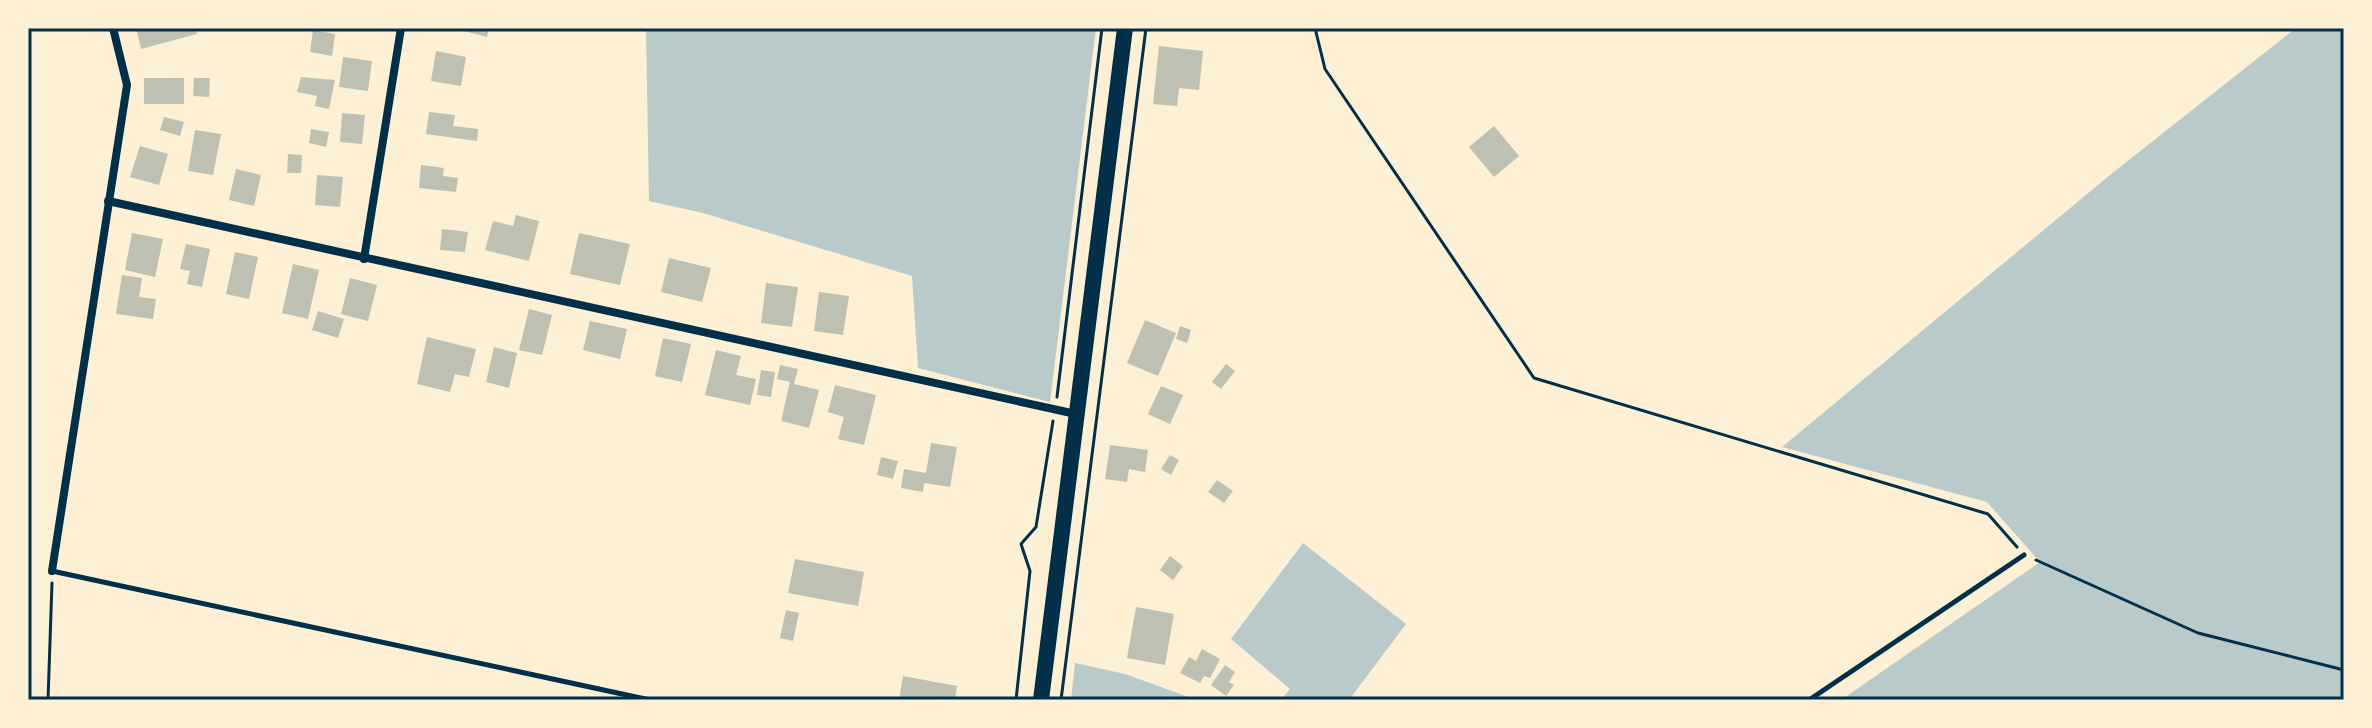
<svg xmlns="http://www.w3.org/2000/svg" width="2372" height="728" font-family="'Golos Text',sans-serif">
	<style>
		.green { fill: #b9caca }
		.building { fill: #bec0b2 }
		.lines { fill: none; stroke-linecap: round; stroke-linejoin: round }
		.path { stroke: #003049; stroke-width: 3 }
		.service { stroke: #003049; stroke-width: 5 }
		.minor { stroke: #003049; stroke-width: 8 }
		.primary { stroke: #003049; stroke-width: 16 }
		.neatline { fill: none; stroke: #003049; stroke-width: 3 }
	</style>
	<rect width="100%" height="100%" fill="#fdf0d5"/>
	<g class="green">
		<polygon points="646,28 1096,28 1050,402 918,368 912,276 703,213 649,201"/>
		<polygon points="2296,28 2344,28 2344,700 1841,700 2040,562 1987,502 1782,447 2110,175"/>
		<polygon points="1303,543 1406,624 1349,700 1281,700 1290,689 1231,639"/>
		<polygon points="1075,663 1125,674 1197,700 1071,700"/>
	</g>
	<g class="building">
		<polygon points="136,28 195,28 197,34 141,49"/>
		<polygon points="453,28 489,28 487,37"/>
		<polygon points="313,30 335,34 332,56 310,52"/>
		<polygon points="1159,46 1203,51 1199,90 1179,88 1177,106 1153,104"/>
		<polygon points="436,51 466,57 461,86 431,81"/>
		<polygon points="343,57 372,61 368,91 339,87"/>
		<polygon points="301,77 335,80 329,109 315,106 317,96 297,92"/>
		<rect x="144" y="78" width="40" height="26"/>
		<polygon points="194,78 210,78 209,97 193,96"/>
		<polygon points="429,112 455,115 453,126 478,129 477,141 426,134"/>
		<polygon points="342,113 365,115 362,144 340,142"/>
		<polygon points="164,117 184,122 180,136 160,130"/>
		<polygon points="1494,126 1519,156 1494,177 1469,147"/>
		<polygon points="311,129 329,132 326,147 309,143"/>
		<polygon points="195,130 221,134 213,175 188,171"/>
		<polygon points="140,146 168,154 159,185 130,177"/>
		<polygon points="288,154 302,155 301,173 287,173"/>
		<polygon points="421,165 444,168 443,176 458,178 456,192 419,188"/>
		<polygon points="236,169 261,175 254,206 229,200"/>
		<polygon points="317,175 343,177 340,207 315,205"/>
		<polygon points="516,215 539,221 529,261 485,250 493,221 513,226"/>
		<polygon points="442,229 468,232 465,252 440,250"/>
		<polygon points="132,233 163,239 155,277 125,270"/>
		<polygon points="579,233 630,244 620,285 570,274"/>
		<polygon points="186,244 210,249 202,287 187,284 190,271 180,269"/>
		<polygon points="235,252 258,257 249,299 226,294"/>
		<polygon points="669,258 711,268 702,302 661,292"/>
		<polygon points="293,264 319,270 308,319 282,313"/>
		<polygon points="122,275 142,278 139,297 156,299 153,319 116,314"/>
		<polygon points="350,278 377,285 368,321 341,314"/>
		<polygon points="766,283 798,287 792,327 761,323"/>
		<polygon points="819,292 849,296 843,335 814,331"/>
		<polygon points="529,309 552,315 542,355 519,350"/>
		<polygon points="318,311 344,319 338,338 312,330"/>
		<polygon points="1145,320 1176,333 1158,376 1127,363"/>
		<polygon points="590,321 627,329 620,359 583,350"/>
		<polygon points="1180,326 1191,330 1187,343 1176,339"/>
		<polygon points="427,337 476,349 469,377 455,374 450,392 417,384"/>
		<polygon points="663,338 691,344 682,382 655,376"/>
		<polygon points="494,347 517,353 509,388 486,382"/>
		<polygon points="716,350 741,356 736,375 756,379 750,405 705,395"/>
		<polygon points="1226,364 1235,371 1221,389 1212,382"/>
		<polygon points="780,365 798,369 794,384 819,390 809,428 781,421 790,382 777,379"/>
		<polygon points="761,370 775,372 771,397 757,395"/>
		<polygon points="835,385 876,395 864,445 838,439 844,417 828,412"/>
		<polygon points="1161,386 1183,395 1170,424 1148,414"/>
		<polygon points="931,443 957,447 950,487 924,483 923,492 901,488 904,469 926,473"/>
		<polygon points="1110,445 1148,450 1145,472 1129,469 1127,482 1105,479"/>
		<polygon points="1170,455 1179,460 1171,475 1161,469"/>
		<polygon points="881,457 898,461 893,479 877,475"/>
		<polygon points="1217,480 1233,491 1224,503 1208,492"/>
		<polygon points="1170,556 1183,566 1173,580 1160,570"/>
		<polygon points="795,559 864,572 858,606 788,593"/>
		<polygon points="1136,607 1174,614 1165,665 1127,658"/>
		<polygon points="786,610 799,613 793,641 780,638"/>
		<polygon points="1202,649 1220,659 1210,678 1204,676 1200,683 1180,673 1189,657 1196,661"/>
		<polygon points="1225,665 1235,672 1229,682 1234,685 1226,696 1211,685"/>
		<polygon points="903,676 957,686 955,700 899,700"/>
	</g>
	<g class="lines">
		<g class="path">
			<polyline points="1315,28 1325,69 1534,378 1988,514 2017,547"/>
			<polyline points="1057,397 1102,28"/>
			<polyline points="2036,560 2198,633 2344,670"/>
			<polyline points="48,700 52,583"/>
			<polyline points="1016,700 1030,571 1021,544 1036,527 1053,421"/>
			<polyline points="1061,700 1146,28"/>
		</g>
		<g class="service">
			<polyline points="52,571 650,700"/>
			<polyline points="1809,700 2024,555"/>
		</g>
		<g class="minor">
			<polyline points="108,201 1076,414"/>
			<polyline points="364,259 401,28"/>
			<polyline points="52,571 127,85 113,28"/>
		</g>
		<polyline class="primary" points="1041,700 1125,28"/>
	</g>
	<rect width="2372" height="728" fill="none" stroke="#fdf0d5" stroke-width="60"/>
	<rect x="30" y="30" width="2312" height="668" class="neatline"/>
</svg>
